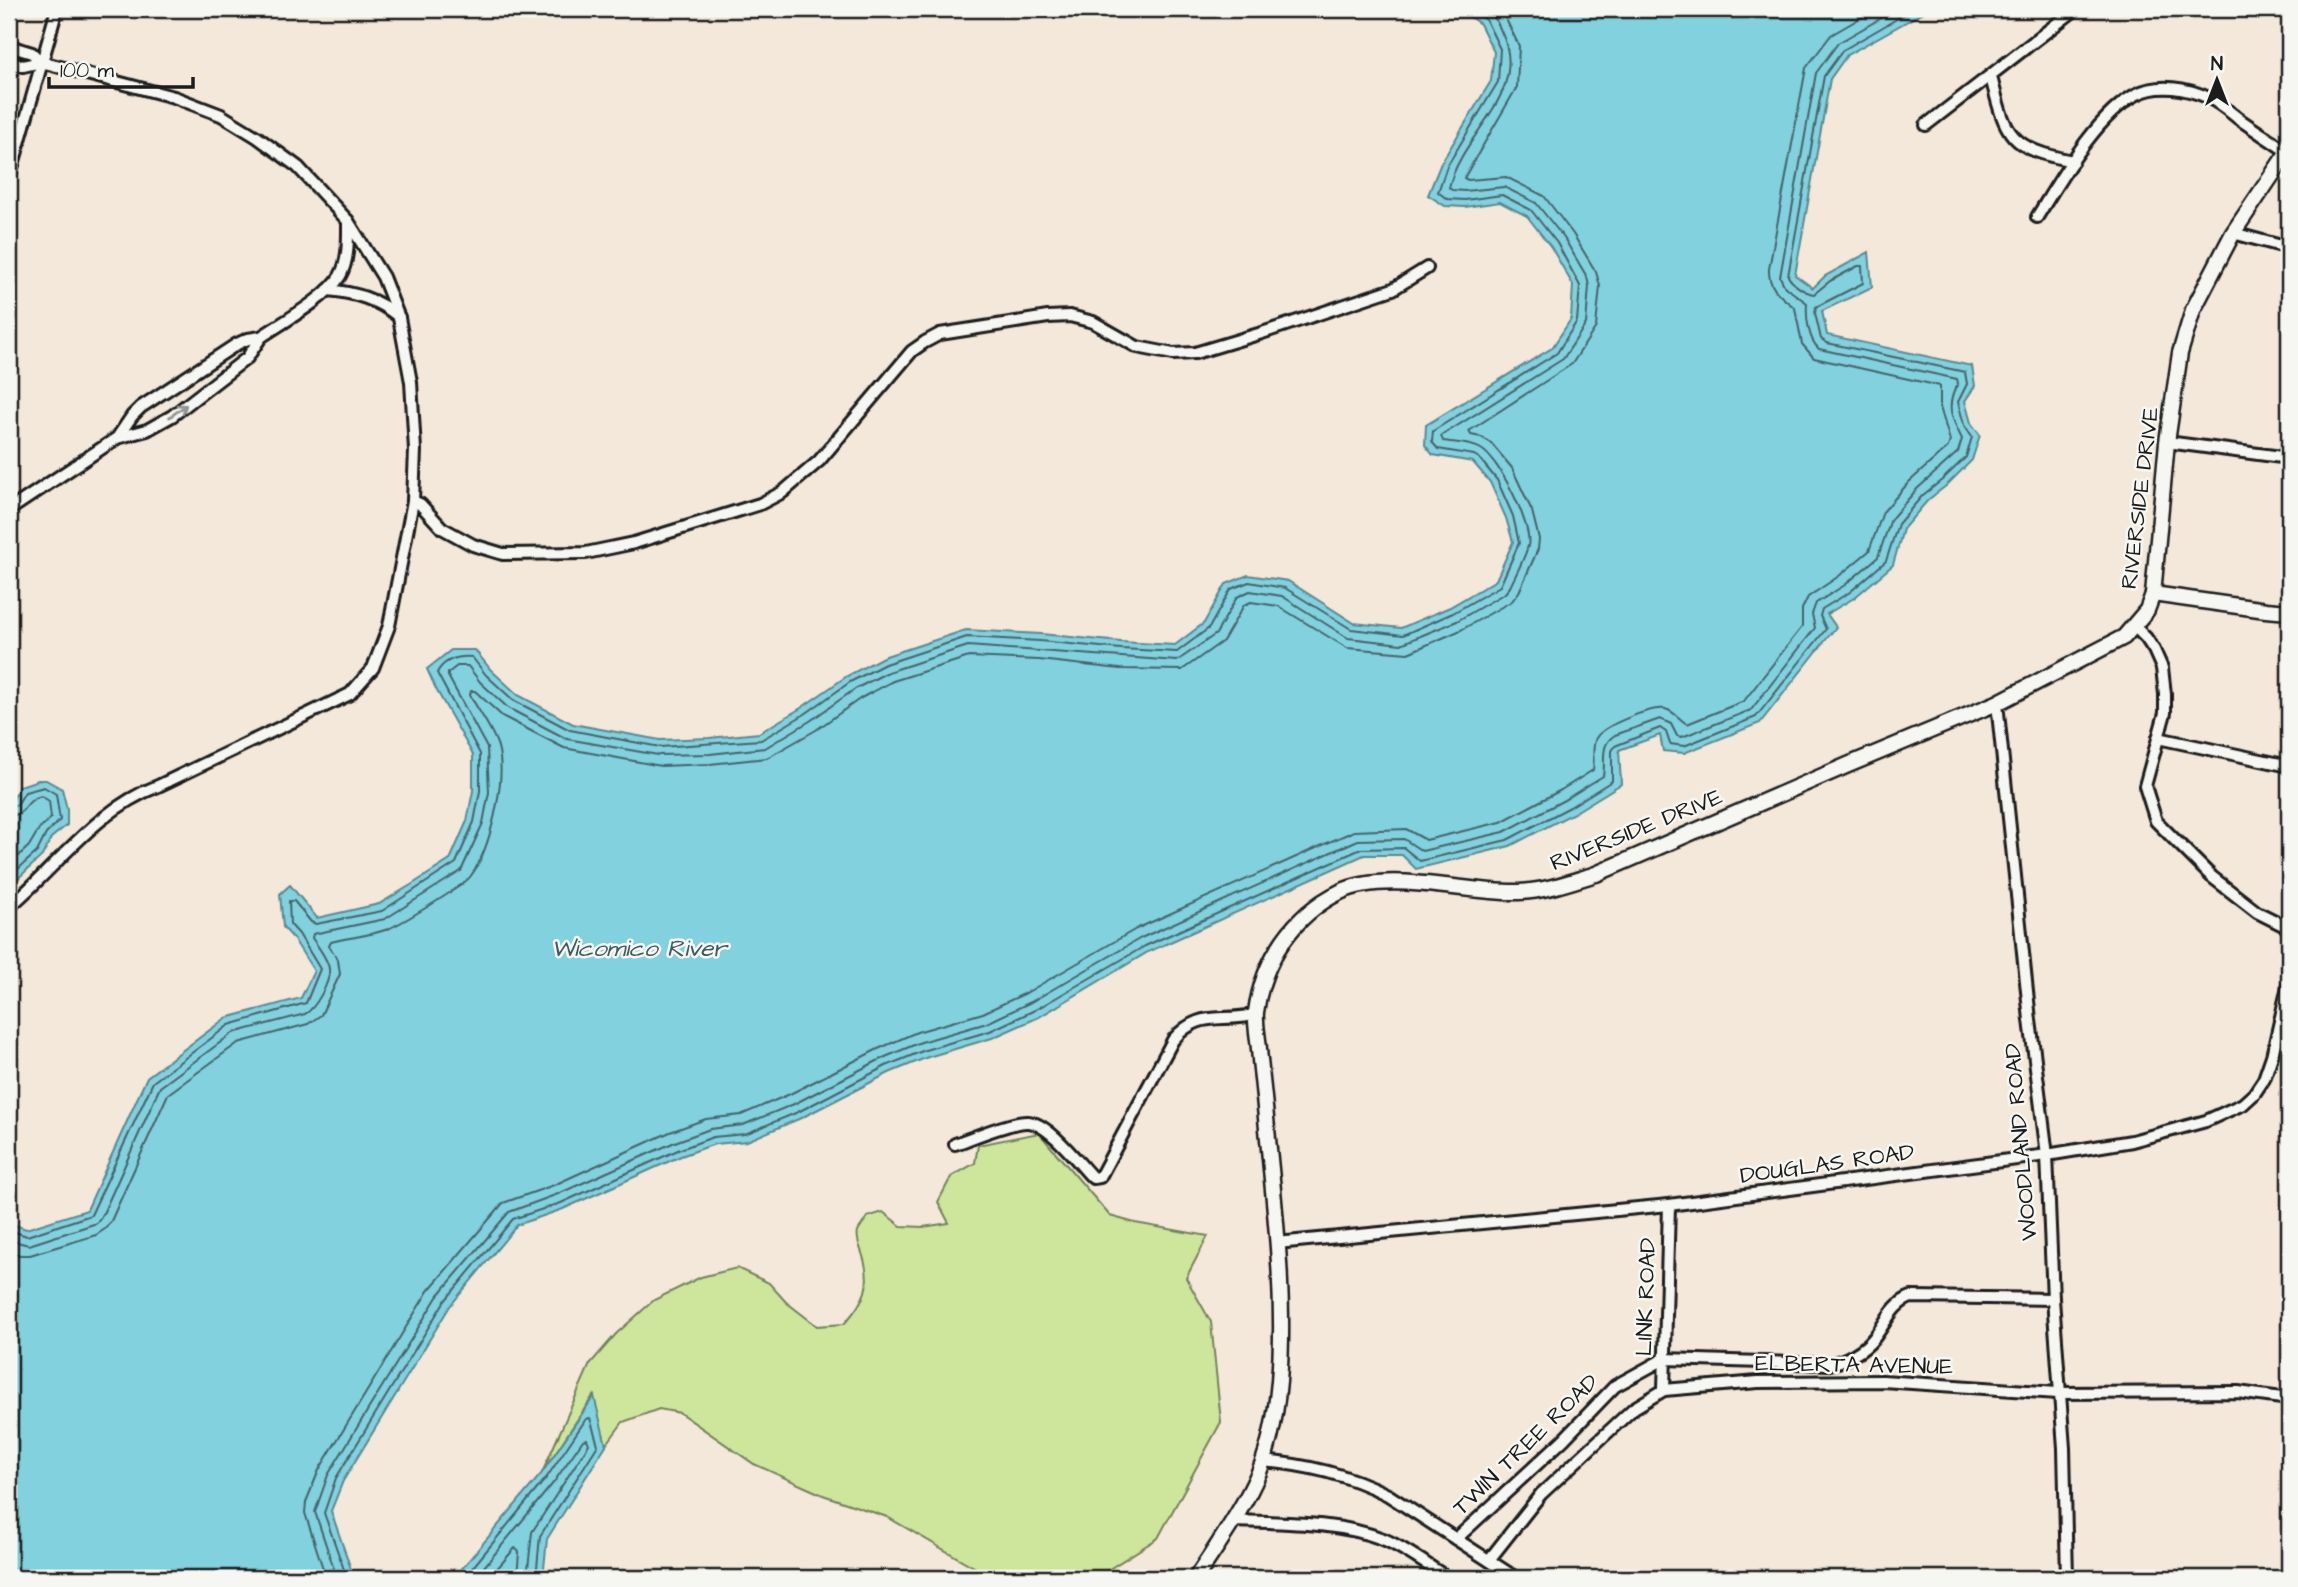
<svg xmlns="http://www.w3.org/2000/svg" width="2298" height="1587" font-family="'Architects Daughter',sans-serif">
	<style>
		.green { fill: #cde69c; stroke: #74815c; stroke-width: 2 }
		.water { fill: #82d1df; stroke: #598991; stroke-width: 2 }
		.lines { fill: none; stroke-linecap: round; stroke-linejoin: round }
		.shore { stroke: #45646a; stroke-width: 2 }
		.minor-casing { stroke: #1c1c1c; stroke-width: 16 }
		.tertiary-casing { stroke: #1c1c1c; stroke-width: 19 }
		.minor { stroke: #f6f6f2; stroke-width: 10 }
		.tertiary { stroke: #f6f6f2; stroke-width: 14 }
		.oneway { stroke: #949492 }
		.labels { text-anchor: middle; stroke-width: 5; stroke-linejoin: round; paint-order: stroke }
		.street-label { font-size: 23px; fill: #1c1c1c; stroke: #f6f6f2 }
		.water-label { font-size: 24px; font-style: italic; fill: #405b60; stroke: #f6f6f2 }
	</style>
	<rect width="100%" height="100%" fill="#f3e8d9"/>
	<filter id="ink" filterUnits="userSpaceOnUse"><feTurbulence type="fractalNoise" baseFrequency=".0143" numOctaves="2"/><feDisplacementMap in="SourceGraphic" scale="14" xChannelSelector="R" yChannelSelector="G"/><feConvolveMatrix kernelMatrix="1 2 1 2 8 2 1 2 1" color-interpolation-filters="sRGB"/></filter>
	<g filter="url(#ink)">
		<path class="green" d="M1039,1133l71,83 25,7 73,13 -22,42 25,44 10,100 -63,116 -63,40h-102l-106,-61 -64,-22 -69,-31 -74,-51 -21,-4 -36,13 -17,23 -13,-49 -51,77 48,-109 26,-30 38,-34 47,-23 36,-9 32,15 17,19 31,24 27,-2c21,-23 29,-39 18,-71 -2,-6 -6,-15 -4,-22 2,-4 7,-10 9,-14l16,-5 18,14 22,1 26,-4 -11,-21 13,-25 24,-14 3,-18z"/>
		<g class="water">
			<polygon points="1458,9 1929,9 1847,55 1830,79 1795,275 1813,288 1825,276 1869,252 1872,287 1822,311 1827,335 1972,366 1975,386 1965,401 1971,423 1980,435 1972,460 1947,485 1928,500 1903,529 1893,565 1854,598 1827,614 1836,627 1760,723 1684,753 1663,751 1660,735 1619,750 1621,784 1574,813 1510,846 1416,869 1402,855 1364,855 1148,952 1039,1017 992,1038 928,1057 889,1073 801,1118 747,1141 715,1144 681,1156 563,1209 517,1225 450,1306 343,1481 331,1511 354,1578 9,1578 9,1223 26,1229 87,1210 147,1077 226,1018 301,998 314,971 293,938 283,927 280,894 290,885 317,918 379,904 411,885 450,860 467,821 473,791 473,755 436,689 427,669 451,650 475,650 491,670 518,695 573,724 660,740 709,738 759,733 801,708 847,676 883,657 966,630 1041,634 1121,642 1175,645 1204,623 1226,584 1248,575 1288,581 1354,623 1401,628 1450,607 1496,580 1513,542 1506,518 1490,482 1473,462 1433,455 1425,445 1426,425 1552,348 1571,319 1573,285 1551,247 1527,216 1500,202 1465,207 1445,206 1428,195 1441,163 1491,81 1494,52 1480,24"/>
			<polygon points="38,780 46,780 62,789 67,809 67,825 51,838 42,856 9,887 9,805 20,786"/>
			<polygon points="594,1396 606,1445 547,1539 543,1578 454,1578 542,1473"/>
		</g>
		<g class="lines">
			<g class="shore">
				<polyline points="9,807 17,805 25,792 44,787 56,794 60,820 46,834 37,852 9,877"/>
				<path d="M9,816c20,-2 13,-15 32,-20l8,5 2,17 -12,11 -10,17 -20,19"/>
				<path d="M9,1230l18,6 64,-21 62,-133 76,-57 77,-22 14,-34 -21,-35 -9,-10 -1,-23h5l17,21 5,2 66,-13 74,-48 18,-41 6,-31v-37l-43,-81c7,-14 20,-17 35,-16l14,18 27,25 57,30 90,17 101,-7 44,-26 45,-32 35,-18 82,-27 73,4 81,8 56,3 32,-24 22,-39 18,-7 36,6 66,41 52,6 50,-22 47,-27 19,-43 -6,-27 -16,-36 -18,-22 -5,-3 -36,-6 -6,-7 1,-11 124,-78 20,-32 3,-35 -23,-43 -26,-33 -29,-15 -37,5 -18,-1 -9,-7 9,-26 51,-84 2,-33 -14,-29 -16,-11"/>
				<path d="M9,1240l20,5 68,-22 5,-7 58,-129 73,-54 72,-19c10,-5 26,-33 24,-45 -1,-10 -11,-22 -17,-31l1,-4 72,-15 76,-48 22,-48 6,-31 -2,-44 -39,-72v-3l9,-7h11l12,16 28,26 59,31 91,16 52,-1 55,-6 45,-27 45,-32 33,-17 80,-26 209,15 39,-27 21,-37 13,-6 32,5 66,42 53,6 56,-23 48,-28 5,-6c6,-13 14,-27 18,-41 5,-20 -29,-87 -47,-97 -10,-6 -26,-6 -38,-8l-2,-5 122,-77 23,-35 3,-38 -2,-9 -23,-39 -28,-35 -32,-16 -39,4 -13,-1 -3,-2c12,-56 83,-94 52,-157 -4,-9 -7,-16 -15,-22"/>
				<path d="M9,1251l11,4h10l66,-20 9,-6 6,-8 57,-127 70,-51 70,-19 13,-9 19,-41 -2,-14 -9,-14 2,-4c18,-5 39,-6 57,-13 14,-6 74,-42 82,-52 20,-26 37,-98 28,-130 -5,-17 -19,-35 -28,-52l1,-4h4l27,25 62,32 97,18 49,-2 57,-6 49,-28 45,-32 32,-17 76,-24 70,3 81,9 62,1 41,-29 21,-36 7,-3 27,4 69,42 61,5 53,-23 51,-29 7,-9 19,-43 1,-10 -7,-28 -20,-43 -21,-25 -10,-6 -10,-2 -2,-4 103,-67 24,-37 4,-41 -4,-14 -23,-38 -29,-38 -38,-19 -38,3 -4,-2 53,-91 2,-41 -18,-37"/>
				<path d="M326,1578l-21,-65 1,-11 13,-32 109,-179 75,-88 51,-18 116,-53 36,-13 35,-4 49,-21 88,-45 39,-17 66,-19 43,-20 110,-64 218,-98 52,-2 20,11 75,-18 60,-32 32,-20c2,-10 -2,-22 3,-32 8,-13 54,-31 69,-29 9,2 14,10 22,15l57,-23 58,-74v-18l6,-12 31,-21 30,-25 14,-39 26,-30 39,-35 2,-6 -10,-34v-21l-126,-28 -12,-14 -7,-36c-14,-12 -27,-19 -26,-39l37,-201 25,-33 45,-26"/>
				<path d="M337,1578l-22,-66 13,-37 109,-178 72,-85 49,-18 117,-52 35,-13 33,-4 51,-21 89,-46 38,-16 66,-19 44,-21 110,-64 217,-98 46,-1 18,12 82,-19 62,-33 37,-23c3,-16 -4,-31 12,-41l45,-16 11,5 6,12 5,1 69,-27 64,-82 -3,-14 4,-11 29,-18 33,-28 13,-38 26,-30 41,-37 4,-13c-11,-22 -17,-33 -4,-56l-1,-4 -138,-30c-11,-10 -13,-32 -12,-46l-22,-16 -5,-10 36,-204 22,-30 59,-34"/>
				<path d="M347,1578l-23,-65 12,-35 108,-176 69,-83 48,-16 117,-53 35,-13 32,-3 53,-22 88,-46 39,-16 65,-19 45,-21 110,-64 216,-97 43,-1 16,13 87,-21 63,-33 42,-26v-30l3,-5 45,-18 6,4 4,12 14,2 72,-29 70,-88 -6,-13 2,-7 28,-17 36,-31 12,-37 25,-29 19,-15 24,-23 6,-20 -8,-12 -6,-23 9,-18 -2,-12 -138,-29 -6,-4 -6,-26 1,-6 47,-24 -1,-17h-4l-28,15 -16,13c-9,-1 -22,-10 -26,-18l36,-200 19,-26 71,-41"/>
				<polyline points="464,1578 547,1477 586,1419 590,1418 598,1445 540,1536 536,1578"/>
				<polyline points="475,1578 554,1482 583,1440 587,1439 589,1444 532,1532 527,1578"/>
				<polyline points="489,1578 515,1548 519,1552 517,1578"/>
			</g>
			<g class="minor-casing">
				<g id="minor">
					<polyline points="9,46 32,53 41,62"/>
					<path d="M9,62l14,4 18,-4 133,35 47,18 36,22 41,30 50,54 35,56 16,41 12,64 4,68 -2,51 -24,125 -16,42 -23,26 -192,92c-63,24 -99,79 -149,121"/>
					<path d="M1991,77c15,60 18,71 82,84"/>
					<polyline points="1926,125 2076,9"/>
					<polyline points="9,179 57,9"/>
					<path d="M2037,217c23,-37 60,-103 100,-123 22,-11 50,-6 72,4 11,5 21,14 30,21 16,11 33,22 49,33"/>
					<polyline points="2233,233 2289,248"/>
					<path d="M328,290c28,3 49,9 71,27"/>
					<path d="M261,337c22,-15 66,-39 79,-61 9,-16 8,-37 8,-55"/>
					<polyline points="2167,442 2289,458"/>
					<polyline points="413,501 420,504 442,528 473,545 503,554 586,553 634,543 760,504 783,492 819,461 912,351 925,342 940,334 1048,317 1070,316 1093,322 1137,347 1173,354 1195,353 1262,333 1393,289 1427,268"/>
					<polyline points="9,510 117,438 132,416 141,407 237,344 248,339 261,337 247,358 172,416 147,430 117,438"/>
					<polyline points="2135,627 2146,638 2154,650 2162,668 2165,694 2165,713 2145,786 2156,821 2212,877 2257,912 2289,928"/>
					<polyline points="1997,703 2030,1020 2047,1155 2053,1299 2064,1448 2067,1578"/>
					<polyline points="2158,738 2289,766"/>
					<path d="M955,1144c17,-6 57,-23 73,-22 20,1 49,39 62,53l3,3 7,-1 73,-137c27,-32 48,-16 83,-26"/>
					<polyline points="1277,1243 1669,1205 2047,1155 2132,1141 2206,1121 2243,1104 2254,1094 2264,1079 2272,1056 2289,982"/>
					<polyline points="1664,1390 1669,1205"/>
					<path d="M1263,1461c44,4 84,13 125,34l128,83"/>
					<path d="M1233,1521c48,2 103,0 150,18 22,9 44,26 65,39"/>
					<path d="M1456,1539l107,-99 52,-54 49,-27 166,5c15,-3 34,-13 44,-26 12,-15 18,-34 37,-41l142,2"/>
					<polyline points="1489,1560 1541,1494 1634,1408 1664,1390 1758,1382 1883,1381 2058,1393 2238,1392 2289,1399"/>
				</g>
			</g>
			<g class="tertiary-casing">
				<g id="tertiary">
					<polyline points="2153,594 2266,610 2289,612"/>
					<path d="M1196,1578c20,-31 42,-61 58,-95 15,-30 22,-68 25,-102 7,-87 -5,-177 -13,-263 -2,-23 -5,-46 -7,-69 -1,-12 -4,-25 -3,-37 7,-52 37,-97 84,-120 47,-23 128,2 179,0 26,-1 51,-10 77,-18l252,-109 149,-62 127,-66 23,-27 6,-16 14,-152 13,-89 13,-43 40,-77 56,-83"/>
				</g>
			</g>
			<use href="#minor" class="minor"/>
			<use href="#tertiary" class="tertiary"/>
		</g>
		<defs><path id="oneway-shaft" d="M-6 0H5M1.5-3L5.5 0L1.5 3" fill="none" stroke-width="1.6" stroke-linecap="round" stroke-linejoin="round" transform="scale(1.75)"/></defs>
		<use class="oneway" href="#oneway-shaft" transform="translate(178 411) rotate(-36)"/>
	</g>
	<g class="labels">
		<g class="street-label">
			<text transform="translate(2139 498) rotate(-83)" y="8">RIVERSIDE DRIVE</text>
			<text transform="translate(1636 829) rotate(-22)" y="8">RIVERSIDE DRIVE</text>
			<text transform="translate(2020 1142) rotate(-95)" y="8">WOODLAND ROAD</text>
			<text transform="translate(1827 1163) rotate(-8)" y="8">DOUGLAS ROAD</text>
			<text transform="translate(1645 1297) rotate(-88)" y="8">LINK ROAD</text>
			<text transform="translate(1854 1364) rotate(1)" y="8">ELBERTA AVENUE</text>
			<text transform="translate(1525 1444) rotate(-44)" y="8">TWIN TREE ROAD</text>
		</g>
		<g class="water-label">
			<text x="639" y="956">Wicomico River</text>
		</g>
	</g>
	<rect width="2298" height="1587" fill="none" stroke="#f6f6f2" stroke-width="35"/>
	<rect x="18" y="18" width="2263" height="1552" fill="none" stroke="#1c1c1c" stroke-width="2.5" filter="url(#ink)"/>
	<g transform="translate(2217 80)" stroke="#f6f6f2" stroke-width="5" paint-order="stroke">
	<path d="M0-5L12 26L0 18L-12 26Z" fill="#1c1c1c"/>
	<text y="-10" font-size="19" font-weight="bold" text-anchor="middle" fill="#1c1c1c">N</text>
	</g>
	<path d="M49 77v10h144v-10" fill="none" stroke="#1c1c1c" stroke-width="3.5"/>
	<text x="60" y="77" font-size="21" fill="#1c1c1c" stroke="#f6f6f2" stroke-width="5" paint-order="stroke">100 m</text>
</svg>
